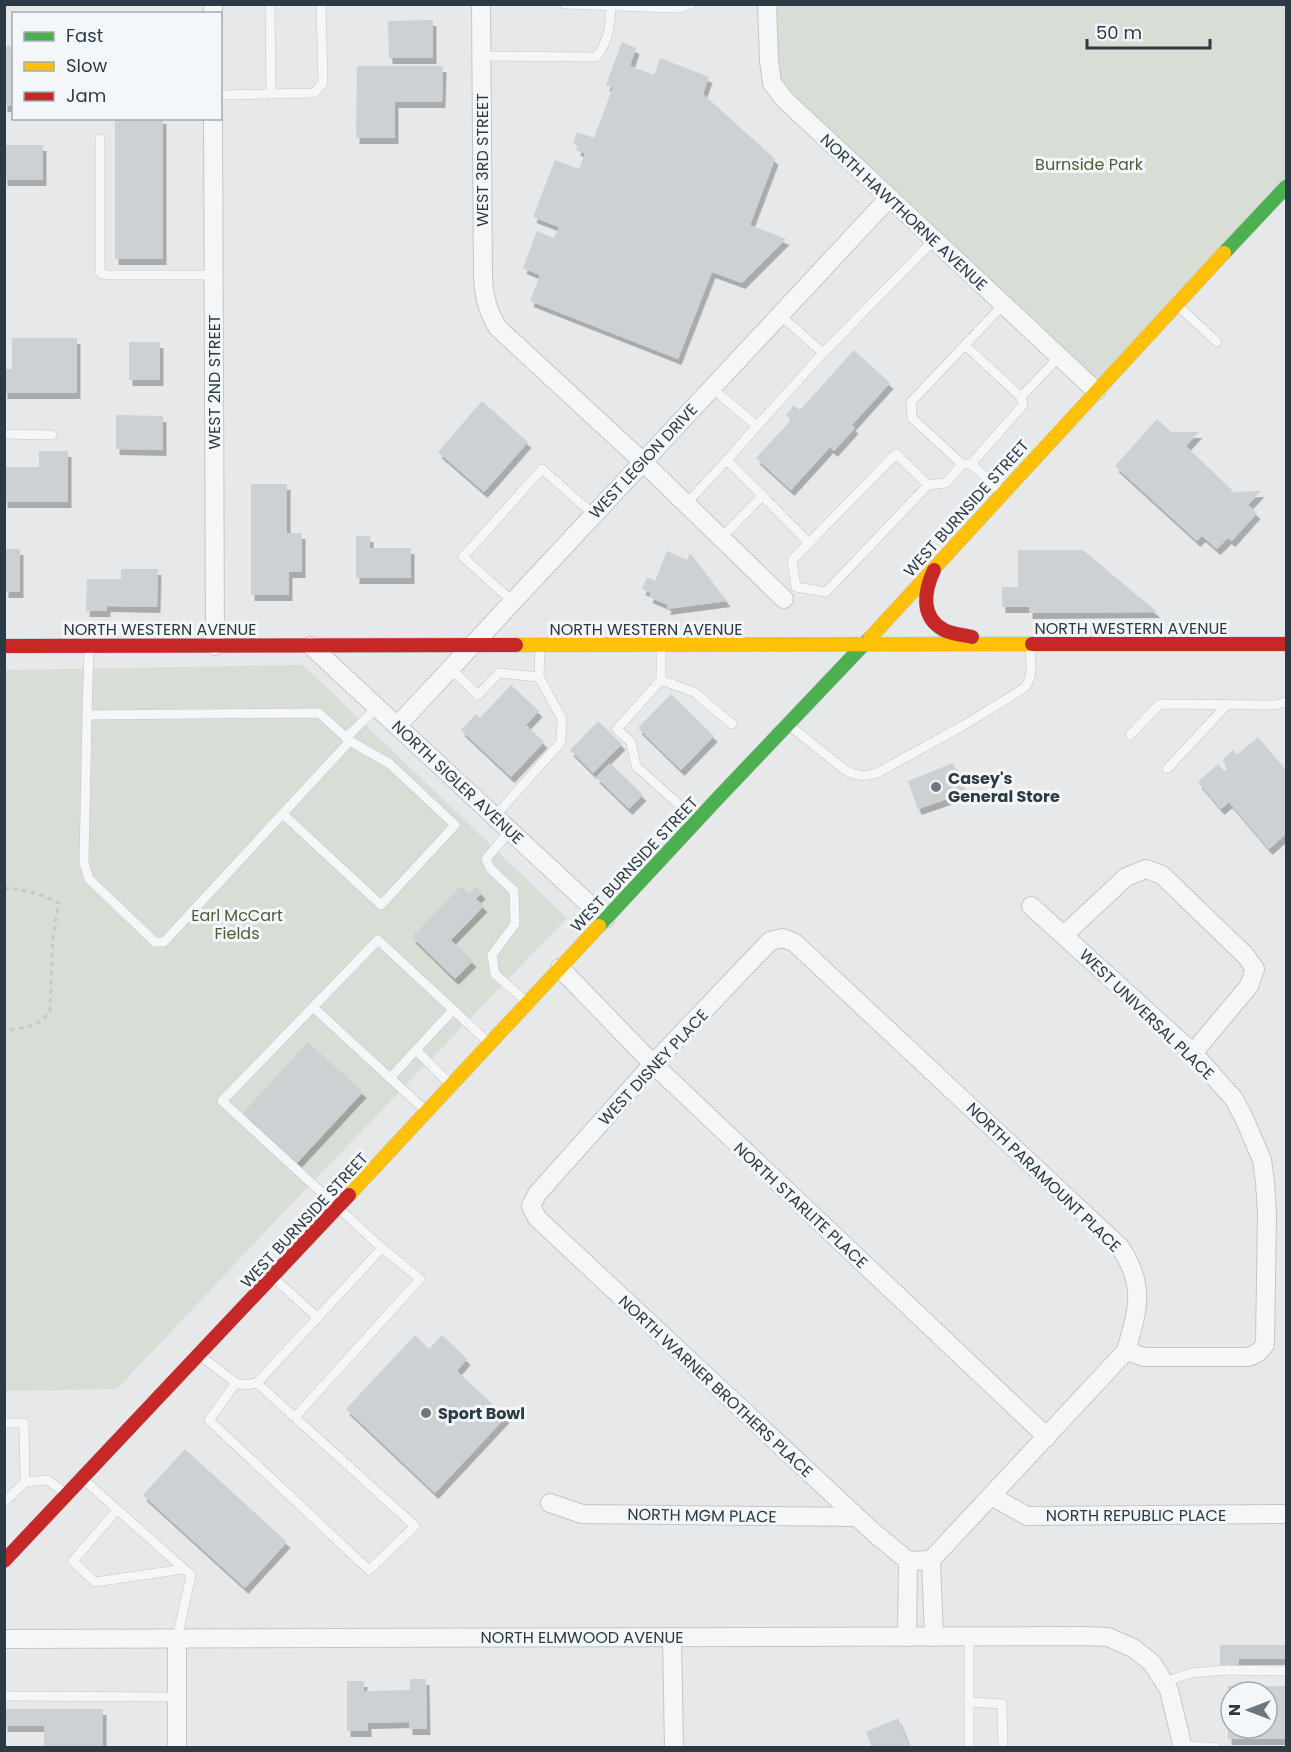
<svg xmlns="http://www.w3.org/2000/svg" width="1291" height="1752" font-family="Poppins,sans-serif">
	<style>
		.green { fill: #d8ded6 }
		.building { fill: #ced1d3; fill-rule: evenodd; filter: url(#shadow) }
		.lines { fill: none; stroke-linecap: round; stroke-linejoin: round }
		.lane-casing { stroke: #c4c6c8; stroke-width: 10 }
		.street-casing { stroke: #c4c6c8; stroke-width: 20 }
		.fast-casing { stroke: #c4c6c8; stroke-width: 15 }
		.slow-casing { stroke: #c4c6c8; stroke-width: 15 }
		.jam-casing { stroke: #c4c6c8; stroke-width: 15 }
		.path { stroke: #c5c8ca; stroke-width: 3; stroke-dasharray: 4.5 4.5; stroke-linecap: butt }
		.lane { stroke: #f5f6f7; stroke-width: 9 }
		.street { stroke: #f5f6f7; stroke-width: 18 }
		.fast { stroke: #4caf50; stroke-width: 14 }
		.slow { stroke: #ffc107; stroke-width: 14 }
		.jam { stroke: #c62828; stroke-width: 14 }
		.poi-dot { fill: #6c777f; stroke: #f4f7f9; stroke-width: 2 }
		.labels { text-anchor: middle; stroke-width: 6; stroke-linejoin: round; paint-order: stroke }
		.street-label { font-size: 16px; fill: #2b3a45; stroke: #f4f7f9 }
		.park-label { font-size: 16px; fill: #496038; stroke: #f4f7f9 }
		.poi-label { font-size: 16px; font-weight: bold; fill: #2b3a45; stroke: #f4f7f9; text-anchor: start }
	</style>
	<defs>
		<filter id="shadow"><feDropShadow dx="3.5" dy="6" stdDeviation="0" flood-color="#0004"/></filter>
	</defs>
	<rect width="100%" height="100%" fill="#e6e8ea"/>
	<g class="green">
		<polygon points="767,5 1286,5 1286,187 1096,391 784,99"/>
		<polygon points="303,665 567,918 299,1196 117,1389 5,1391 5,670"/>
	</g>
	<g class="building">
		<polygon points="433,20 433,58 389,58 388,21"/>
		<polygon points="622,42 636,48 630,66 654,75 660,58 709,77 703,94 775,159 750,225 786,239 742,283 712,272 678,359 530,301 540,275 523,268 537,231 554,238 559,227 533,217 555,160 579,169 585,153 577,150 578,146 573,144 577,132 594,138 613,87 606,85"/>
		<polygon points="4,46 11,46 11,54 14,54 14,106 4,106"/>
		<polygon points="357,66 443,66 442,102 395,102 395,138 356,138"/>
		<rect x="115" y="118" width="48" height="141"/>
		<rect x="4" y="145" width="39" height="35"/>
		<polygon points="12,338 77,338 77,393 4,393 4,369 12,369"/>
		<rect x="129" y="342" width="31" height="38"/>
		<polygon points="854,350 890,383 852,425 855,428 834,451 830,447 791,490 756,458 791,420 786,415 794,405 800,410"/>
		<polygon points="482,401 528,442 484,492 438,452"/>
		<polygon points="116,415 163,416 163,450 116,449"/>
		<polygon points="1157,419 1171,432 1199,432 1186,446 1234,492 1261,491 1248,505 1257,513 1232,541 1228,538 1217,549 1202,536 1197,541 1115,466"/>
		<polygon points="39,451 68,451 68,502 4,502 4,467 39,467"/>
		<polygon points="251,484 287,484 287,533 302,533 302,572 289,572 289,595 251,595"/>
		<polygon points="356,536 370,536 370,548 411,548 411,578 356,578"/>
		<rect x="5" y="549" width="15" height="43"/>
		<polygon points="1018,550 1083,550 1157,612 1029,613 1029,607 1002,607 1002,587 1018,587"/>
		<polygon points="667,551 687,560 690,553 727,601 667,609 668,605 649,597 651,593 642,589 647,577 655,581"/>
		<polygon points="121,569 158,569 157,607 107,606 107,611 86,611 87,579 121,579"/>
		<polygon points="511,685 539,711 526,725 544,742 511,777 461,730 476,714 480,718"/>
		<polygon points="671,694 714,736 681,770 638,728"/>
		<polygon points="598,721 622,744 593,773 570,750"/>
		<polygon points="1258,737 1286,770 1286,834 1269,849 1229,802 1221,809 1198,782 1218,764 1224,771 1228,768 1222,760 1233,750 1237,755"/>
		<polygon points="610,763 643,795 629,809 596,777"/>
		<polygon points="953,763 965,793 918,809 908,781"/>
		<polygon points="461,886 469,894 476,887 482,893 476,899 484,906 451,940 473,961 455,979 412,937"/>
		<polygon points="308,1042 363,1092 297,1163 243,1113"/>
		<polygon points="415,1335 429,1349 442,1335 467,1359 457,1371 506,1417 435,1493 346,1409"/>
		<polygon points="185,1449 287,1542 245,1588 143,1495"/>
		<polygon points="1220,1645 1286,1645 1286,1659 1239,1659 1239,1665 1220,1665"/>
		<polygon points="410,1679 426,1679 427,1729 409,1729 409,1722 368,1723 368,1731 347,1731 347,1681 364,1681 364,1691 410,1690"/>
		<path d="M1228,1686h58v53h-58zM1231,1692h36v36h-36z"/>
		<polygon points="4,1709 103,1709 103,1748 44,1748 44,1726 4,1726"/>
		<polygon points="898,1718 910,1748 872,1748 866,1732"/>
	</g>
	<g class="lines">
		<g class="lane-casing">
			<g id="lane">
				<polyline points="270,4 271,94"/>
				<polyline points="565,4 671,8 679,8 691,4"/>
				<path d="M482,56l114,1c13,-15 14,-32 15,-51"/>
				<polyline points="220,95 314,93 323,83 321,4"/>
				<polyline points="100,139 100,272 102,274 109,275 213,275"/>
				<polyline points="1003,305 965,345 1021,397 1059,357"/>
				<polyline points="1178,306 1217,342"/>
				<polyline points="780,315 823,353"/>
				<polyline points="965,345 911,402 912,418 962,464 971,464"/>
				<polyline points="712,388 757,426 727,460"/>
				<polyline points="757,426 823,353 934,240"/>
				<polyline points="4,434 52,435"/>
				<polygon points="896,454 928,485 826,592 796,587 792,560"/>
				<polyline points="928,485 946,483 962,464"/>
				<polyline points="1001,490 971,464 1023,405 1021,397"/>
				<polyline points="686,504 727,460 809,543"/>
				<polyline points="721,538 763,495"/>
				<polyline points="512,601 463,557 542,469 593,514"/>
				<polyline points="661,648 661,680 617,729 631,742 636,766 696,820"/>
				<polyline points="450,668 478,695 499,673 539,677"/>
				<polyline points="661,680 694,692 732,724"/>
				<polyline points="87,715 84,863 89,879 155,942 164,942 350,741 319,713 87,715 89,648"/>
				<path d="M790,726l55,44c11,6 20,7 32,3l89,-49 58,-36c11,-12 6,-27 6,-43"/>
				<polyline points="1130,735 1160,704 1275,705 1286,702"/>
				<polyline points="346,738 377,707"/>
				<polyline points="1167,769 1227,705"/>
				<polyline points="283,814 381,905 455,825 390,764 350,741"/>
				<polyline points="495,816 561,742 562,719 539,677 540,646"/>
				<polyline points="510,831 486,859 490,868 514,891 515,924 492,955 495,974 527,1002"/>
				<polyline points="313,1007 426,1111"/>
				<polyline points="416,1050 450,1084"/>
				<polyline points="390,1078 453,1010"/>
				<polyline points="275,1279 318,1318"/>
				<polyline points="202,1357 236,1383 245,1385 257,1383 382,1248 222,1101 378,940 489,1043"/>
				<polyline points="236,1383 209,1420 369,1570 415,1526 257,1383"/>
				<polyline points="295,1417 420,1279 382,1248"/>
				<polyline points="4,1423 24,1423 25,1482 4,1502"/>
				<polyline points="84,1480 191,1575 177,1639"/>
				<polyline points="25,1482 48,1480 66,1494"/>
				<polyline points="117,1510 73,1561 95,1582 184,1569"/>
				<polyline points="969,1637 969,1748"/>
				<polyline points="1164,1682 1192,1673 1226,1670 1286,1671"/>
				<polyline points="4,1696 177,1697"/>
				<polyline points="969,1702 1002,1704 1003,1748"/>
				<polyline points="1182,1745 1216,1748"/>
			</g>
		</g>
		<g class="street-casing">
			<g id="street">
				<polyline points="213,4 213,14"/>
				<path d="M481,4l2,272c1,21 4,34 15,52l144,133 142,138"/>
				<polyline points="767,4 769,61 772,83 784,99 1096,391"/>
				<polyline points="213,118 215,646"/>
				<polyline points="311,646 605,919"/>
				<polyline points="397,726 889,198"/>
				<path d="M1031,906l162,147 41,46 10,19 18,42 3,22 2,32 -2,130c-5,8 -8,10 -17,13h-104l-18,-6"/>
				<polyline points="1064,935 1126,877 1146,869 1162,875 1246,956 1255,969 1249,986 1193,1053"/>
				<path d="M783,938l12,5 325,304c26,39 18,62 6,104l-195,209 -23,1 -36,-30 -335,-313 -6,-12 6,-12 116,-130 117,-123z"/>
				<polyline points="560,968 653,1064 1047,1437"/>
				<polyline points="991,1496 1027,1516 1286,1514"/>
				<polyline points="550,1503 582,1514 856,1517"/>
				<polyline points="931,1560 934,1637"/>
				<polyline points="672,1637 674,1748"/>
				<polyline points="907,1637 908,1561"/>
				<polyline points="4,1639 1084,1636 1108,1637 1133,1648 1152,1663 1169,1690 1183,1748"/>
				<polyline points="177,1639 177,1748"/>
			</g>
		</g>
		<g class="fast-casing">
			<g id="fast">
				<polyline points="1224,253 1286,187"/>
				<polyline points="599,926 717,799 870,638"/>
			</g>
		</g>
		<g class="slow-casing">
			<g id="slow">
				<polyline points="870,638 1224,253"/>
				<polyline points="516,645 1032,644"/>
				<polyline points="349,1195 599,926"/>
			</g>
		</g>
		<g class="jam-casing">
			<g id="jam">
				<path d="M934,570c-10,21 -14,47 10,60 8,4 19,5 28,7"/>
				<polyline points="1032,644 1286,644"/>
				<polyline points="4,646 516,645"/>
				<polyline points="4,1561 349,1195"/>
			</g>
		</g>
		<path class="path" d="M4,888c21,1 36,6 55,15l-6,32 -3,75c-8,17 -29,18 -46,21"/>
		<use href="#lane" class="lane"/>
		<use href="#street" class="street"/>
		<use href="#fast" class="fast"/>
		<use href="#slow" class="slow"/>
		<use href="#jam" class="jam"/>
	</g>
	<g class="poi-dot">
		<circle cx="936" cy="787" r="6"/>
		<circle cx="426" cy="1413" r="6"/>
	</g>
	<g class="labels">
		<g class="street-label">
			<text transform="translate(482 160) rotate(-90)" y="6">WEST 3RD STREET</text>
			<text transform="translate(904 212) rotate(43)" y="6">NORTH HAWTHORNE AVENUE</text>
			<text transform="translate(214 382) rotate(-90)" y="6">WEST 2ND STREET</text>
			<text transform="translate(643 461) rotate(-47)" y="6">WEST LEGION DRIVE</text>
			<text transform="translate(966 508) rotate(-48)" y="6">WEST BURNSIDE STREET</text>
			<text x="1131" y="634">NORTH WESTERN AVENUE</text>
			<text x="160" y="635">NORTH WESTERN AVENUE</text>
			<text x="646" y="635">NORTH WESTERN AVENUE</text>
			<text transform="translate(458 782) rotate(43)" y="6">NORTH SIGLER AVENUE</text>
			<text transform="translate(634 864) rotate(-47)" y="6">WEST BURNSIDE STREET</text>
			<text transform="translate(1147 1014) rotate(44)" y="6">WEST UNIVERSAL PLACE</text>
			<text transform="translate(653 1067) rotate(-47)" y="6">WEST DISNEY PLACE</text>
			<text transform="translate(1044 1177) rotate(44)" y="6">NORTH PARAMOUNT PLACE</text>
			<text transform="translate(801 1205) rotate(43)" y="6">NORTH STARLITE PLACE</text>
			<text transform="translate(304 1220) rotate(-47)" y="6">WEST BURNSIDE STREET</text>
			<text transform="translate(716 1386) rotate(43)" y="6">NORTH WARNER BROTHERS PLACE</text>
			<text transform="translate(702 1515) rotate(1)" y="6">NORTH MGM PLACE</text>
			<text x="1136" y="1521">NORTH REPUBLIC PLACE</text>
			<text x="582" y="1643">NORTH ELMWOOD AVENUE</text>
		</g>
		<g class="park-label">
			<text x="1089" y="170">Burnside Park</text>
			<text x="237" y="921">Earl McCart<tspan x="237" dy="18">Fields</tspan></text>
		</g>
		<g class="poi-label">
			<text x="948" y="784">Casey's<tspan x="948" dy="18">General Store</tspan></text>
			<text x="438" y="1419">Sport Bowl</text>
		</g>
	</g>
	<rect width="1291" height="1752" fill="none" stroke="#2b3a45" stroke-width="12"/>
	<rect x="12" y="12" width="210" height="108" fill="#f4f7f9" stroke="#a4abb1" stroke-width="1.5"/>
	<rect x="24" y="32" width="30" height="9" fill="#4caf50" stroke="#a4abb1" stroke-width="1.5"/>
	<text x="66" y="42" font-size="18" fill="#2b3a45">Fast</text>
	<rect x="24" y="62" width="30" height="9" fill="#ffc107" stroke="#a4abb1" stroke-width="1.5"/>
	<text x="66" y="72" font-size="18" fill="#2b3a45">Slow</text>
	<rect x="24" y="92" width="30" height="9" fill="#c62828" stroke="#a4abb1" stroke-width="1.5"/>
	<text x="66" y="102" font-size="18" fill="#2b3a45">Jam</text>
	<g transform="translate(1249 1710) rotate(270)"><circle r="28" fill="#f4f7f9" stroke="#a4abb1" stroke-width="1.5"/>
	<path d="M0-4.5L10 22L0 15L-10 22Z" fill="#6c777f"/>
	<text y="-9" font-size="16" font-weight="bold" text-anchor="middle" fill="#2b3a45">N</text>
	</g>
	<path d="M1087 39v9h123v-9" fill="none" stroke="#2b3a45" stroke-width="3"/>
	<text x="1096" y="39" font-size="18" fill="#2b3a45" stroke="#f4f7f9" stroke-width="4.5" paint-order="stroke">50 m</text>
</svg>
